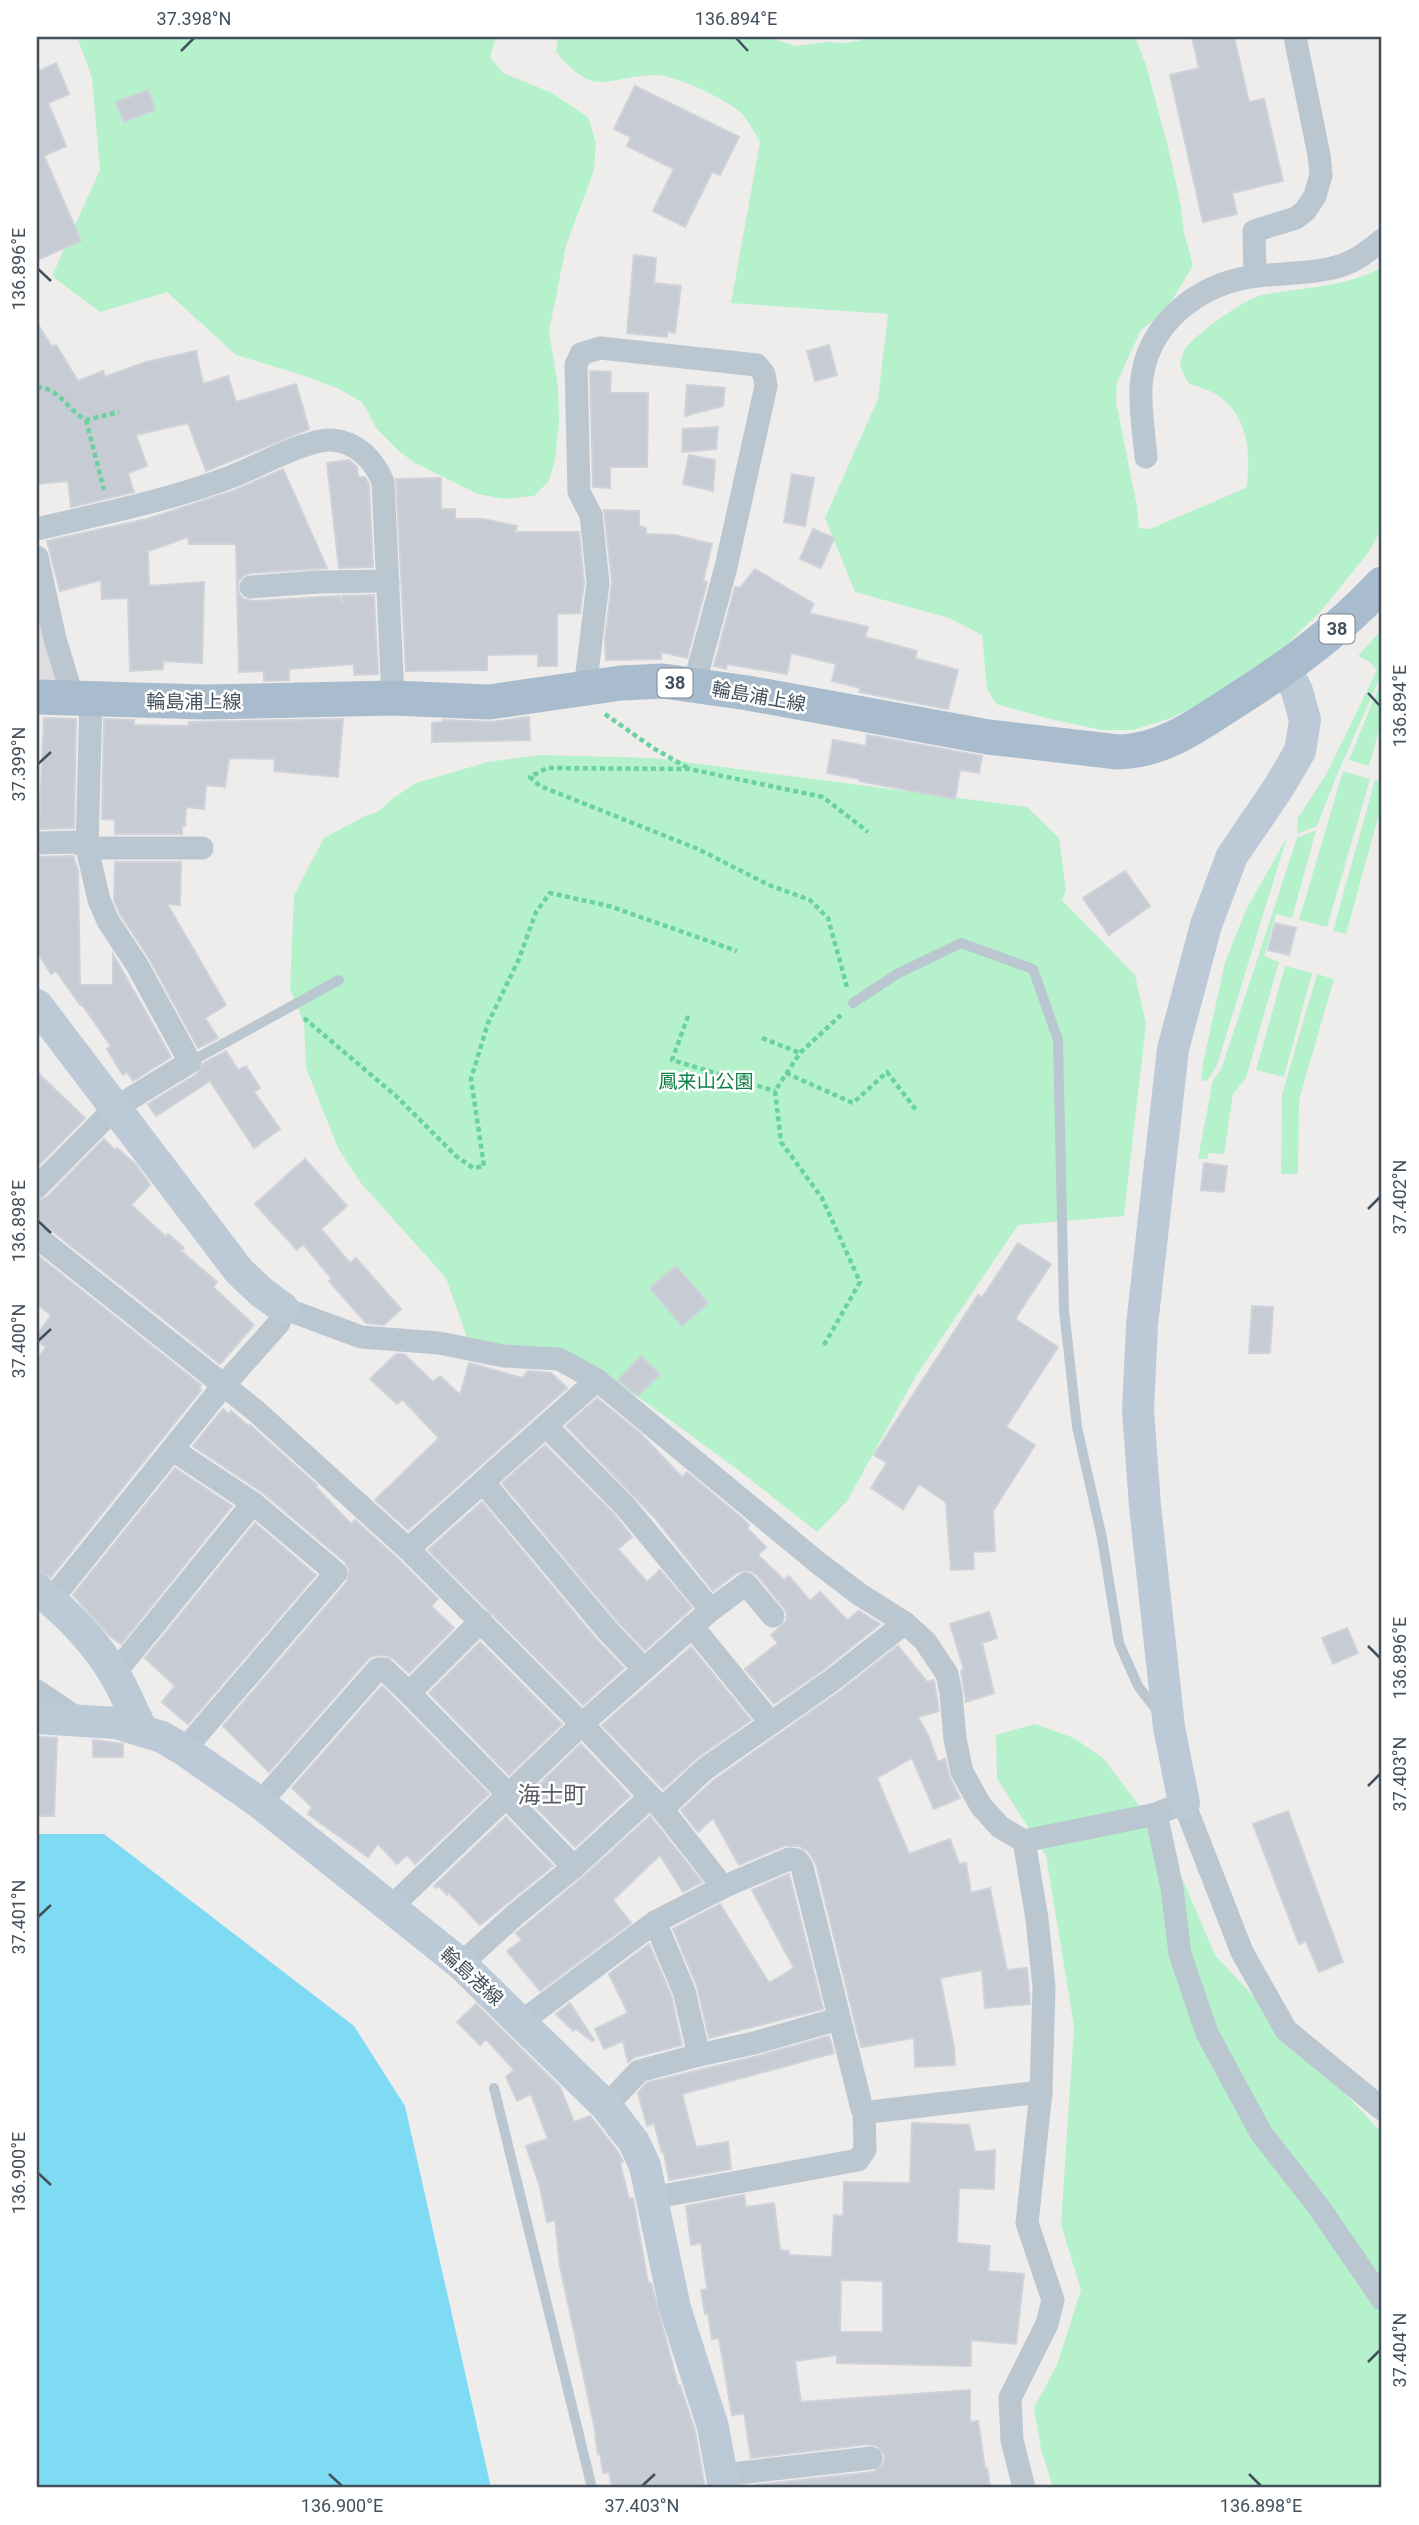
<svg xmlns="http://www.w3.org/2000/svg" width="1419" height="2525" font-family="Roboto,'Noto Sans JP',sans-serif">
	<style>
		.education { fill: #e0ddde }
		.green { fill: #b5f2cc }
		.water { fill: #7edbf3 }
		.building { fill: #c7cbd3; stroke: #cfd2d9; stroke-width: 2; fill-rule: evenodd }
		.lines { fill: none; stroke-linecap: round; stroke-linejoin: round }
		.path { stroke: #6ad29e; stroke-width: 4.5; stroke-dasharray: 5 3.5; stroke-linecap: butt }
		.lane { stroke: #bbc7d0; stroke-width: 10 }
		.street { stroke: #bbc7d0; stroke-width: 23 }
		.secondary { stroke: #bccad7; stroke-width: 32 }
		.primary { stroke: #a9bcce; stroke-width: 35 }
		.ticks { fill: none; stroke: #43505b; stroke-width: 2.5 }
		.labels { text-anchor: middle; stroke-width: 5; stroke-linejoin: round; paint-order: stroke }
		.shield { fill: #fff; stroke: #7b848c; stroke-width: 2 }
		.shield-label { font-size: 18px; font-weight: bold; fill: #43505b }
		.street-label { font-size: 19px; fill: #43505b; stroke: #fff }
		.park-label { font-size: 19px; fill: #0f8147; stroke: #fff }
		.quarter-label { font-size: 23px; fill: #585c62; stroke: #fff }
		.neatline { fill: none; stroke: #43505b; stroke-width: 2.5 }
		.ticks-label { font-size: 18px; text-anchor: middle; fill: #43505b }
	</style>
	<rect width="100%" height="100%" fill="#efecec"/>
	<polygon class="education" points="37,613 61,680 37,686"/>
	<g class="green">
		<polygon points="77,37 496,37 490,57 503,73 552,93 588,117 596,143 594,170 566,246 549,332 558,387 559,424 555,459 549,481 534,496 504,499 478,494 415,463 400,452 377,429 362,402 337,388 299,374 236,355 167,292 100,312 52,276 100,170 92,78"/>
		<path d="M558,37h209l29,9 30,-4 20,1 33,-6h256l11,28 23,86 12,55 3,27 9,32 -27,46 -25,19 -24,52 -1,20 21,105 2,21 11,1 96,-41c6,-31 2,-72 -27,-92 -9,-6 -21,-9 -31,-13l-8,-17c1,-4 2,-11 4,-15 8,-15 62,-53 78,-56 41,-8 83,-7 120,-28v216l-2,11 2,5v29l-14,25 -47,58 -39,38 -49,39 -62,30 -38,12h-32l-55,-12 -50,-14 -9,-15 -5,-54 -33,-17 -94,-26 -30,-74 53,-119 10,-85 -157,-11 29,-161c-6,-10 -13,-25 -22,-32 -18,-13 -62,-35 -84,-35 -50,2 -58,24 -98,-23z"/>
		<polygon points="1382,629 1382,673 1336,777 1317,826 1297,834 1298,818 1327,773 1377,670 1370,662 1358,656"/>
		<polygon points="1382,679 1382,719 1369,766 1349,760"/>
		<polygon points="540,755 654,758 1027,807 1059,838 1066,890 1062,900 1135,975 1146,1024 1124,1216 1018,1225 916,1376 847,1501 817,1532 737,1469 641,1399 562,1353 469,1343 446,1278 360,1182 338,1148 306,1068 304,1023 290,989 294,895 324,838 367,815 378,812 392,799 416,783 488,762"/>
		<polygon points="1343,771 1370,779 1327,927 1299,920"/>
		<polygon points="1375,780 1382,782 1382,803 1346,934 1333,931"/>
		<polygon points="1316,830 1292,918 1276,914 1264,956 1279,962 1246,1078 1233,1094 1224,1154 1209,1153 1207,1159 1198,1159 1213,1080 1221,1070 1297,838"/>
		<polygon points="1287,837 1217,1065 1207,1081 1201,1080 1203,1063 1225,962 1246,910"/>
		<polygon points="1285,966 1312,973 1284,1077 1256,1070"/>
		<polygon points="1317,974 1334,979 1299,1100 1298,1174 1281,1174 1282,1095"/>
		<polygon points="1035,1724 1074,1738 1104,1759 1167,1843 1215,1955 1382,2133 1382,2488 1053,2488 1041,2449 1034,2408 1057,2365 1081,2290 1061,2224 1074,2026 1046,1856 997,1778 996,1735"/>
	</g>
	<polygon class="water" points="37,1834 104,1834 354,2026 405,2106 491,2488 37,2488"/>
	<g class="building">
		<polygon points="1192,37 1234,37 1249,102 1264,99 1283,181 1232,193 1237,214 1203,222 1170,75 1199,68"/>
		<polygon points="56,63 69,94 48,103 66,146 44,156 81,241 37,260 37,72"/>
		<polygon points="635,86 739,137 720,175 712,172 685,227 653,211 674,169 627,146 631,137 614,129"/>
		<polygon points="148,90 155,110 124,122 116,102"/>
		<polygon points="634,255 656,258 654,283 681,286 675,333 667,331 667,337 627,333"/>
		<polygon points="37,323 52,347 56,345 78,381 103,371 105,377 146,362 196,351 203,384 228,376 236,402 296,384 309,429 206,471 188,423 136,435 147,466 128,473 134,492 71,507 68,481 37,484"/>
		<polygon points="829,345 837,375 815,381 807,351"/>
		<polygon points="590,371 611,372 610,393 648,393 647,467 610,467 610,488 593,487"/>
		<polygon points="687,385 725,388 723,406 685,416"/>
		<polygon points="718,427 716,449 682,452 683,429"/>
		<polygon points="689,455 715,460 713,491 683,484"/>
		<polygon points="349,460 357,467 358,477 365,477 369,485 373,567 339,568 327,463"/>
		<polygon points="283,469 327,568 249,573 243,576 238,582 239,594 244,599 252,601 339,596 343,604 342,596 374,595 378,674 354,675 354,664 289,669 289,680 264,681 264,671 239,672 236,544 189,544 188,537 148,551 149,586 204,582 202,663 163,661 163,669 130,671 128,598 102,599 101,580 60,591 47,541 147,519 233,491"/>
		<polygon points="792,474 814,478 805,526 784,522"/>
		<polygon points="441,478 441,509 455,509 455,519 483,519 517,526 515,532 579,532 584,583 580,613 557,614 557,666 538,666 538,654 487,655 487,670 406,671 396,479"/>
		<polygon points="604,510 639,511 639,526 646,528 646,534 675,535 712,544 703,581 707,582 687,658 661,652 661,659 606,660 605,638 612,582"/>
		<polygon points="813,529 834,538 821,568 800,559"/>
		<polygon points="755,569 814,604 809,613 868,627 865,637 917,651 915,658 958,670 948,709 859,692 860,688 832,681 836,664 791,653 787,674 727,664 726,669 714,666 735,587 740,588"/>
		<polygon points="529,717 530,740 432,742 432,723 443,722 443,720 492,722"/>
		<polygon points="44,718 76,719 74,828 39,829"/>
		<polygon points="104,719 134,720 134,725 188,726 189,722 343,719 338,777 274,771 275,759 229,758 225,787 206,785 204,809 186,807 185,826 182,826 182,834 115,834 115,820 102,819"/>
		<polygon points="867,735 982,756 979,773 960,770 955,799 859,781 860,779 827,773 833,740 866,746"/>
		<polygon points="73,856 78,871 80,985 113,985 113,954 171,1057 133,1081 127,1072 123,1075 107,1049 111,1046 80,1002 81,1006 56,971 51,974 37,952 37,857"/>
		<polygon points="115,862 181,862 180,905 167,904 226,1005 205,1018 218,1038 198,1048 149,958 120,914 114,900"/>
		<polygon points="1125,871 1150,906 1109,935 1083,898"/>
		<polygon points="1275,923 1296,928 1289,955 1268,950"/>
		<polygon points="226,1051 238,1070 246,1066 260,1088 254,1092 280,1129 254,1148 210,1081 156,1116 148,1104 197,1074 204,1063"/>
		<polygon points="37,1072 85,1118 37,1167"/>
		<polygon points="104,1139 115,1150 117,1148 136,1165 150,1185 131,1205 166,1237 168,1234 184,1248 181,1251 217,1282 213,1287 254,1325 220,1364 46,1226 37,1223 37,1201 47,1197"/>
		<polygon points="305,1159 347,1206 321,1229 350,1263 356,1258 401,1309 384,1325 366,1323 329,1281 332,1279 303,1244 297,1250 255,1204"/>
		<polygon points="1204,1163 1227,1166 1224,1192 1201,1190"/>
		<polygon points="1018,1243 1051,1264 1015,1319 1058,1347 1006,1427 1035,1445 993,1511 995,1551 973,1552 974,1569 951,1570 946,1502 919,1484 903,1509 871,1488 887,1463 874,1455 978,1295 982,1298"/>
		<polygon points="37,1255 201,1385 199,1388 201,1390 51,1577 37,1571 37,1360 46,1347 37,1341 37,1335 51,1315 37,1304"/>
		<polygon points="676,1266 708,1303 682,1326 650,1288"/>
		<polygon points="1252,1306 1273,1307 1270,1353 1249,1353"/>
		<polygon points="396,1354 404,1354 433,1382 440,1376 460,1395 469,1363 522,1378 528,1371 551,1373 567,1388 408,1530 375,1500 439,1438 402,1399 397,1404 370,1379"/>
		<polygon points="641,1356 660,1374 638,1396 618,1380"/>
		<polygon points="597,1398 640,1433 682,1477 687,1472 743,1519 749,1525 747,1528 766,1547 758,1555 784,1580 789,1576 810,1601 820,1592 847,1620 859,1611 880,1624 823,1670 774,1704 745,1669 778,1643 771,1635 786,1621 787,1614 784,1608 757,1575 750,1571 738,1572 713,1591 654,1517 566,1426"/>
		<polygon points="223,1409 229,1414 231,1411 249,1426 250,1425 317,1485 316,1487 351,1524 355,1520 398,1559 438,1599 431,1606 454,1628 409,1673 394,1659 385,1655 373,1656 368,1659 269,1772 223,1726 347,1582 349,1569 345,1562 262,1492 193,1446"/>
		<polygon points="545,1445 615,1515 632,1537 618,1549 647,1582 660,1570 692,1608 645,1650 617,1621 502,1483"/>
		<polygon points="175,1468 232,1506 121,1644 109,1635 73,1595"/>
		<polygon points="482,1502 596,1639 624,1668 583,1705 428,1550"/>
		<polygon points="255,1523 316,1575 188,1724 162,1702 175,1686 145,1658"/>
		<polygon points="989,1612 997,1638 982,1643 994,1693 966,1702 961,1671 964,1670 950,1624"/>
		<polygon points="1347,1628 1358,1653 1333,1664 1322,1638"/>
		<polygon points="480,1642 562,1724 509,1775 429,1693"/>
		<polygon points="898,1646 927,1682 934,1680 939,1711 918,1717 928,1735 938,1762 945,1759 950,1778 960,1798 934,1809 912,1758 877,1778 909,1854 950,1839 959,1864 966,1863 971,1893 990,1888 1007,1970 1027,1968 1030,2004 985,2008 982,1970 940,1978 954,2047 955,2065 915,2067 914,2038 861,2047 816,1864 808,1851 799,1846 784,1846 739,1865 713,1818 698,1832 681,1810 714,1780 839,1692"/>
		<polygon points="691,1647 751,1720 697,1758 663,1789 602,1725"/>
		<polygon points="382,1686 489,1794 415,1864 407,1855 397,1864 378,1844 368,1857 308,1814 312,1807 292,1788"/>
		<polygon points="37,1737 57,1738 54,1816 37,1816"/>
		<polygon points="93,1740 123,1744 123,1757 93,1757"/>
		<polygon points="581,1744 630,1796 575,1847 526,1797"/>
		<polygon points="1288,1811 1343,1962 1319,1972 1306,1941 1299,1944 1253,1824"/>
		<polygon points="650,1816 702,1882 683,1892 660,1855 613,1900 631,1923 540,1991 507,1951 522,1940 516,1933 583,1877"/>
		<polygon points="506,1817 553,1866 480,1925 449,1893 447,1895 439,1886 436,1888 434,1886"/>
		<polygon points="789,1874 823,2009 709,2038 697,1986 673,1929 720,1904 769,1983 794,1968 752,1890"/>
		<polygon points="649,1944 671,1995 682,2045 635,2057 628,2062 623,2041 604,2049 595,2029 628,2013 609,1974"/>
		<polygon points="570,2003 594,2040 592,2041 576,2029 573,2031 556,2014"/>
		<polygon points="476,2004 560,2087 574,2122 590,2116 618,2152 623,2162 620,2163 629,2199 633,2198 648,2283 651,2283 678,2385 680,2385 695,2431 705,2488 612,2488 609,2472 603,2473 600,2453 598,2454 595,2434 596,2434 560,2266 555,2220 547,2222 540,2187 526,2146 548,2139 531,2094 517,2101 506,2077 514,2070 486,2039 480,2045 457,2022"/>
		<polygon points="829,2036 834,2053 682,2094 696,2147 728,2142 731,2169 669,2180 664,2152 662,2152 654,2123 647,2126 638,2093 646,2083 758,2056"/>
		<path d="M912,2123l57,2 6,27 20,-2 -1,39 -35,-1 -2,55 33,3 -2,25 36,3 -8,70 -45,-4v26l-134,-3v-8l-42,6 6,41 169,-12v32l8,-1 7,47h2l3,20h-233l-1,-3 117,-13 10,-8 2,-8 -8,-10 -8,-2 -118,14 -7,-45 -12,2 -13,-77 -7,1 -4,-26 -3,1 -4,-24 6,-1 -6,-46 -10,2 -5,-39 58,-11 2,12 28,-4 6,47 9,1v4l43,2 2,-42 9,1 1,-34 66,1zM841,2280l42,1v51h-43z"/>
	</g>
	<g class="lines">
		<g class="path">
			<path d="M37,387c23,1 30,23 49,33l33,-8"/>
			<polyline points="86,420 104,490"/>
			<polyline points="605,714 653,748 688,768"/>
			<polyline points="847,987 828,918 810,900 769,885 698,849 540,786 530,777 547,768 689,769 823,797 868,832"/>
			<polyline points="688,1016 672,1060 775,1091"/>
			<polyline points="304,1018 396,1096 456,1156 473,1168 484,1166 471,1079 488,1023 519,959 536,912 550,893 609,906 737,951"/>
			<polyline points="762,1038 800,1053"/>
			<polyline points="786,1073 853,1103 887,1072 916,1110"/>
			<polyline points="824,1345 860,1282 822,1198 781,1142 775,1091 800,1053 841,1015"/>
		</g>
		<g class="lane">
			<polyline points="853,1003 897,974 961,943 1033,969 1058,1040 1064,1310 1077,1427 1102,1538 1119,1643 1138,1686 1158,1712"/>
			<polyline points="190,1062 339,980"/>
			<polyline points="494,2088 592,2488"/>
		</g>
		<g class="street">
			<polyline points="1255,276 1254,231 1296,218 1305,211 1315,196 1321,175 1319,155 1295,37"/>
			<path d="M1146,457c-2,-22 -6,-47 -5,-69 3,-63 57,-105 116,-112 28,-3 70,-2 95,-15 11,-5 21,-14 30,-21"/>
			<path d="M37,529c63,-15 129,-28 191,-51 25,-9 80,-40 104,-38 25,2 42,20 51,42l10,216"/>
			<polyline points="37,557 55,639 73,698"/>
			<polyline points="251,587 318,582 388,581"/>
			<polyline points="585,689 598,583 591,515 579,492 576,365 581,354 600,348 757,365 764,374 766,386 726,567 694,685"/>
			<polyline points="37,843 76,842 87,848 202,848"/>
			<polyline points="37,1187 115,1108 190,1062 137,965 108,921 99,900 87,848 91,699"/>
			<polyline points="37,1237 256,1411 408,1549 582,1724 662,1809 723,1887"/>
			<polyline points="546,1426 625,1506 711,1610"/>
			<polyline points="173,1450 253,1503 336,1573 184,1750"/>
			<polyline points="483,1482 607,1630 644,1669"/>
			<polyline points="408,1549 597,1380"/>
			<polyline points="51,1600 223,1386 279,1323 283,1308 361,1337 439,1343 504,1356 559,1359 597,1380 817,1562 859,1594 905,1623 925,1641 947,1674 951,1693 955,1739 962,1772 981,1806 1000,1827 1024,1841 1156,1814 1184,1803 1242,1952 1286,2030 1382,2109"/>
			<polyline points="692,1626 771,1723"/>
			<polyline points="114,1674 253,1503"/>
			<polyline points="37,1691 80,1720"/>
			<polyline points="409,1693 508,1794"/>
			<polyline points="506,1797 574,1867"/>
			<polyline points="260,1803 378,1669 384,1669 409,1693 481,1621"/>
			<polyline points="662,1809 705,1769 831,1681 905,1623"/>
			<polyline points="1156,1814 1172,1888 1180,1954 1207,2033 1261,2133 1318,2206 1382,2299"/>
			<polyline points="1024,1841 1037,1919 1044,1987 1041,2092 1027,2223 1053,2300 1047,2324 1010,2398 1012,2440 1024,2488"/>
			<polyline points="391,1907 582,1724 711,1610 746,1584 773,1616"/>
			<polyline points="655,1922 684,1991 699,2055"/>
			<polyline points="461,1964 516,1914 574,1867 650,1797"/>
			<polyline points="521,2022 655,1922 723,1887 789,1859 797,1860 802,1867 862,2109 870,2112 1041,2092"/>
			<polyline points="606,2106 639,2071 699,2055 754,2043 838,2019"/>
			<polyline points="651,2198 858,2160 865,2150 864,2111"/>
			<polyline points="722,2475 871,2458"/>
		</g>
		<g class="secondary">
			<polyline points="37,1005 239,1271 260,1291 283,1308"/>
			<path d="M37,1589c29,23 59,54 78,86 10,17 18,37 27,55"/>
			<polyline points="37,1718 116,1723 162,1737 184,1750 260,1803 461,1964 606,2106 634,2142 645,2166 675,2308 713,2427 724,2488"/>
			<polyline points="1184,1803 1169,1727 1145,1506 1138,1410 1142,1325 1173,1049 1206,925 1232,856 1279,787 1300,751 1305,720 1297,691 1286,669"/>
		</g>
		<path class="primary" d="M37,697l168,5 188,-4 96,4 132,-19 42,-2 85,12 240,44 130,15c46,-1 79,-27 117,-51 55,-35 102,-69 147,-117"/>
	</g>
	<path class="ticks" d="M736,38l12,13M181,51l13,-13M38,269l13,12M1368,693l12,13M38,764l13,-12M1368,1209l12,-12M38,1221l13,12M38,1341l13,-12M1368,1646l12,12M1368,1786l12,-12M38,1917l13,-12M38,2173l13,12M1368,2362l12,-12M329,2474l13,12M1249,2474l12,12M642,2486l13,-12"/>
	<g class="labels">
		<g class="shield">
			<rect x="1319.5" y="614.5" width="35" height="29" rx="5"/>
			<rect x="657.5" y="668.5" width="35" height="29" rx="5"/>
		</g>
		<g class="shield-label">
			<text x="1337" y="635">38</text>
			<text x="675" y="689">38</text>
		</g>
		<g class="street-label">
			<text transform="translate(759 696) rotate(10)" y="7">輪島浦上線</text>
			<text x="194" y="708">輪島浦上線</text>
			<text transform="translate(472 1976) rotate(42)" y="7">輪島港線</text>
		</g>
		<g class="park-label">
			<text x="706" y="1088">鳳来山公園</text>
		</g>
		<g class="quarter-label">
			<text x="552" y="1803">海士町</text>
		</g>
	</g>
	<rect width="1419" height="2525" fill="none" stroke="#ffffff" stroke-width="77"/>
	<rect x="38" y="38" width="1342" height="2448" class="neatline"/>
	<g class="ticks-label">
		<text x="194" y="25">37.398°N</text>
		<text x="736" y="25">136.894°E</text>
		<text transform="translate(19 269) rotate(-90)" y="6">136.896°E</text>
		<text transform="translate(1400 706) rotate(-90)" y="6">136.894°E</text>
		<text transform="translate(19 764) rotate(-90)" y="6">37.399°N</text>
		<text transform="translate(1400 1197) rotate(-90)" y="6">37.402°N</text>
		<text transform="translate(19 1221) rotate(-90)" y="6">136.898°E</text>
		<text transform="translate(19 1341) rotate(-90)" y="6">37.400°N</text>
		<text transform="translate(1400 1658) rotate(-90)" y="6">136.896°E</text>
		<text transform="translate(1400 1774) rotate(-90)" y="6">37.403°N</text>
		<text transform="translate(19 1917) rotate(-90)" y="6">37.401°N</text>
		<text transform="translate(19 2173) rotate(-90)" y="6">136.900°E</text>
		<text transform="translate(1400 2350) rotate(-90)" y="6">37.404°N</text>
		<text x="342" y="2512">136.900°E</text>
		<text x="642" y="2512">37.403°N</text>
		<text x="1261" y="2512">136.898°E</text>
	</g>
</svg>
